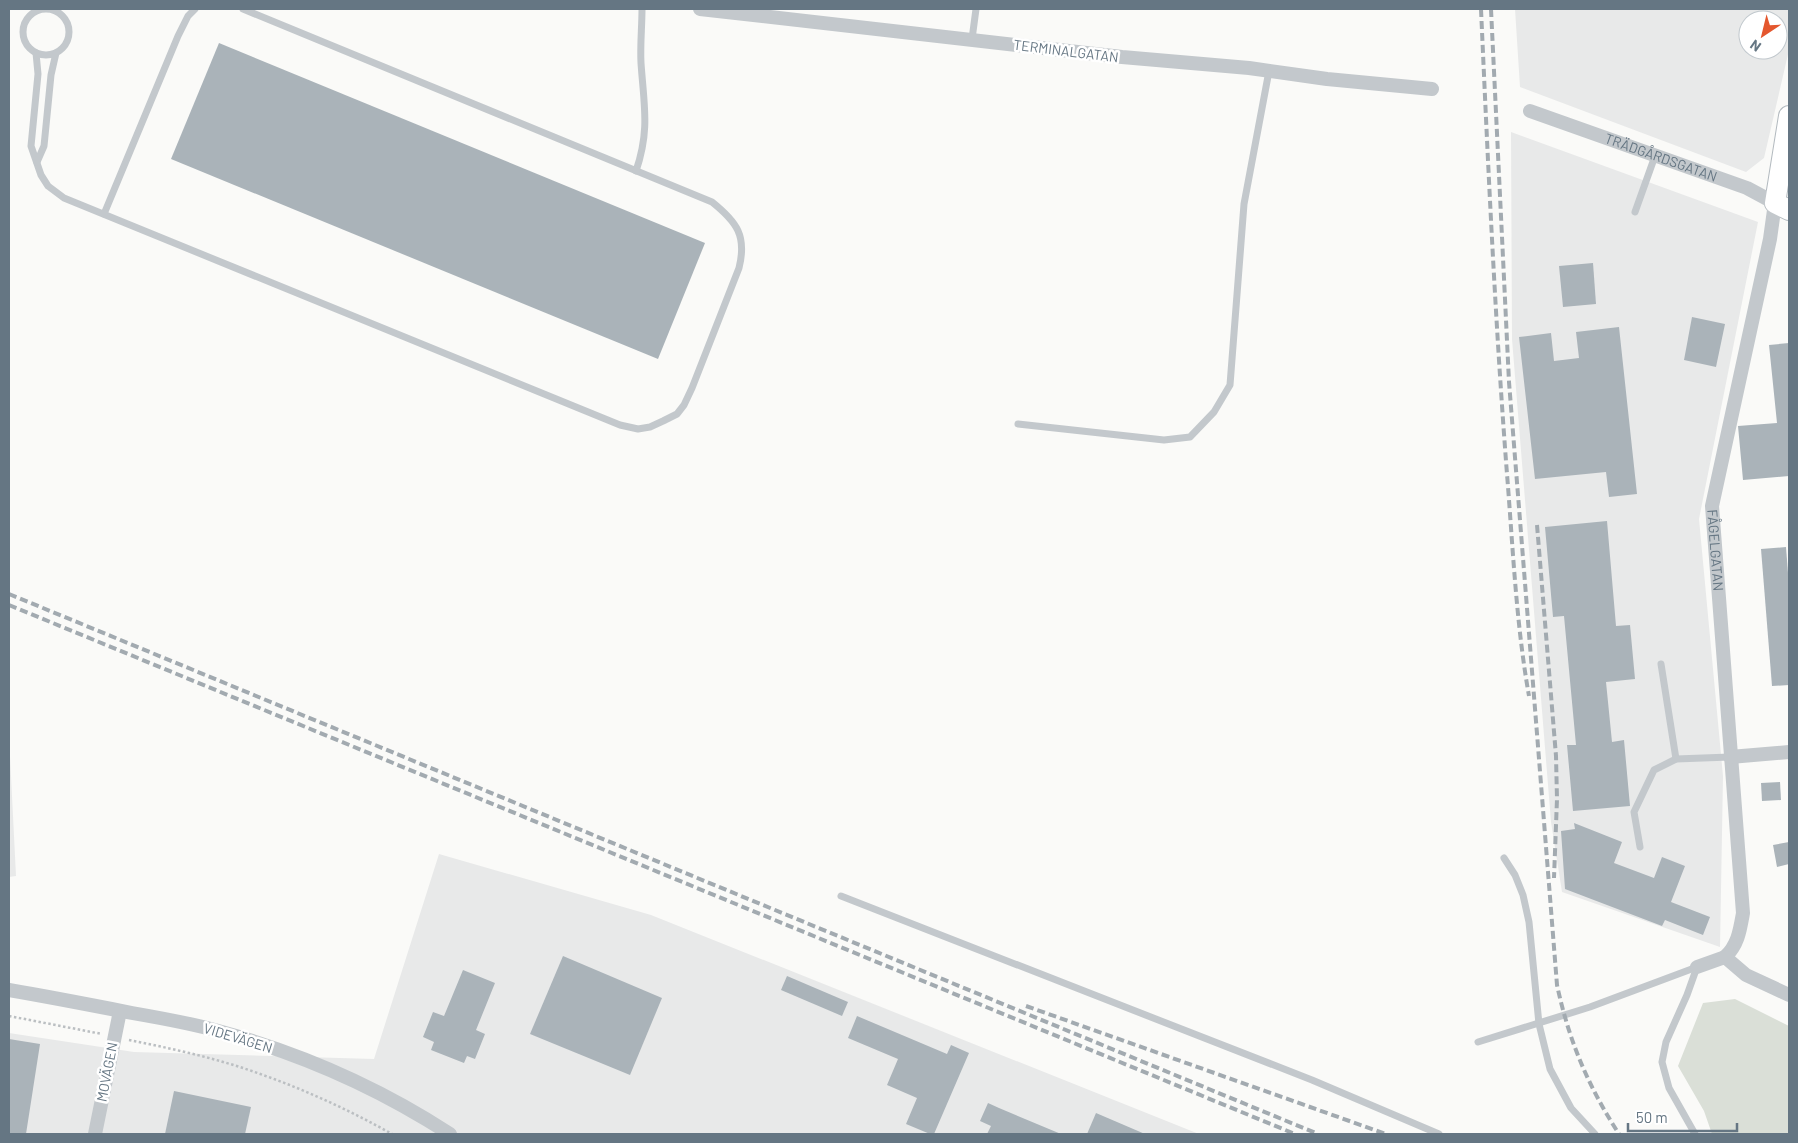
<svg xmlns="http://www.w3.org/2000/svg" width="1798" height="1143" font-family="Barlow,sans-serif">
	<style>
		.built { fill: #e8e9e9; fill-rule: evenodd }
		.green { fill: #dadfd7 }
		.building { fill: #aab3b9 }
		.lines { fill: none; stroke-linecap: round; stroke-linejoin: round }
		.secondary-casing { stroke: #b3babf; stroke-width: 22 }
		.path { stroke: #bbbfc2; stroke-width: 2.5; stroke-dasharray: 2.5 2.5; stroke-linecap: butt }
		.lane { stroke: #c3c8cc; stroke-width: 7 }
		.street { stroke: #c3c8cc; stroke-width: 14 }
		.secondary { stroke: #fff; stroke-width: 20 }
		.rail { stroke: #a2aab0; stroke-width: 4; stroke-dasharray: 8 4; stroke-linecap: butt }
		.labels { text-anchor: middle; stroke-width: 5; stroke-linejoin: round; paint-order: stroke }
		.street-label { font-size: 14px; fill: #657683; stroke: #fff }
	</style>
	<rect width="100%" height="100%" fill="#fafaf8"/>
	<g class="built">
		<path d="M1515,9h274v41l-25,108 -18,14 -226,-85zM1748,20h30v30h-30z"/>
		<polygon points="1511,132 1758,222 1699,519 1723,776 1720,947 1562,892 1551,822 1512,339"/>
		<polygon points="9,736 16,876 9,877"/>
		<polygon points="439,854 651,915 1199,1134 9,1134 9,1033 134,1052 374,1059"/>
	</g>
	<polygon class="green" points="1735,999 1789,1026 1789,1134 1712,1134 1704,1111 1678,1066 1703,1003"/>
	<g class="building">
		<polygon points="219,43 705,243 658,359 171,159"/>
		<polygon points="1593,263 1596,304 1563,307 1559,266"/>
		<polygon points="1692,317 1725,324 1716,367 1684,360"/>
		<polygon points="1619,327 1637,494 1609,497 1606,472 1535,479 1519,337 1551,333 1554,361 1579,358 1576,332"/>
		<polygon points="1789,343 1789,476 1743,480 1738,426 1777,423 1769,345"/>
		<polygon points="1607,521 1616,626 1630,625 1635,679 1606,682 1612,742 1624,740 1630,806 1573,811 1567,745 1576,745 1564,616 1553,617 1545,527"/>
		<polygon points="1786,547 1789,586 1789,685 1772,686 1761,549"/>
		<polygon points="1780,782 1781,800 1762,801 1761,783"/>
		<polygon points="1574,823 1622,842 1614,863 1654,878 1662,857 1685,866 1671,902 1710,917 1703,935 1665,920 1662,926 1565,889 1561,831 1575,829"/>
		<polygon points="1789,842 1789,864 1777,867 1773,845"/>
		<polygon points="563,956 662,998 630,1075 530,1034"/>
		<polygon points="463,970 495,983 476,1030 485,1034 475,1059 467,1056 464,1063 431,1050 434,1042 423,1037 433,1012 444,1016"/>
		<polygon points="787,976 848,1002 842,1016 781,990"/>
		<polygon points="857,1016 947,1054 951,1045 969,1053 934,1134 930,1134 906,1124 917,1098 887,1085 898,1059 848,1038"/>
		<polygon points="9,1039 40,1044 26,1134 9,1134"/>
		<polygon points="174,1091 251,1107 245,1134 165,1134"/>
		<polygon points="988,1103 999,1108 1061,1134 987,1134 991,1126 980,1121"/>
		<polygon points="1096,1113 1145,1134 1087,1134"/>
	</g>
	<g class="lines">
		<g class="secondary-casing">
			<polyline id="secondary" points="1789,116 1775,203 1789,210"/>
		</g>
		<g class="path">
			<polyline points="9,1016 102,1034"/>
			<path d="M129,1040c45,9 91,19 134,35 45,16 88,36 129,59"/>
		</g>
		<g class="lane">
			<circle cx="46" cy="32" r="23"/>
			<polyline points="972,39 976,9"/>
			<path d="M36,53l2,21 -7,72 10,29 7,11 16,12 556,227 18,4 12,-2 13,-6 14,-7 7,-9 8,-17 47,-120c8,-32 -2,-46 -27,-66l-469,-193"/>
			<polyline points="37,162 44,146 51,75 56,53"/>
			<path d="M636,171c14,-41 8,-65 5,-108 -1,-18 1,-36 1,-54"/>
			<polyline points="1635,212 1655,156"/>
			<polyline points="104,214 178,36 188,16 195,9"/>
			<polyline points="1018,424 1164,440 1190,437 1214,412 1230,385 1244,204 1269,71"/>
			<polyline points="1661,664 1676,759"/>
			<polyline points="1640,847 1634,812 1654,770 1676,759 1730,757"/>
			<polyline points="1504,858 1515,875 1523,895 1529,922 1539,1024 1550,1069 1571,1108 1595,1134"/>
			<polyline points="841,896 1312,1080 1439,1134"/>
			<polyline points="1478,1042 1590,1007 1697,967"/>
			<polyline points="1695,1134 1669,1088 1662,1062 1666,1042 1687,995 1697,967"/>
		</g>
		<g class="street">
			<polyline points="700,9 1122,57 1249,68 1327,79 1432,89"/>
			<path id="s1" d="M1530,111l217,77 28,15 -5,36 -58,267 31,407c-3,17 -5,32 -18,44"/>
			<polyline points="1730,757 1789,752"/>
			<polyline points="1697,967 1725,957 1746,975 1789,995"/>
			<path d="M9,990c41,7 82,15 123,23 29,5 58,10 86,18 82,22 161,57 232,103"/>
			<polyline points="95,1134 120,1011"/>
		</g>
		<use href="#secondary" class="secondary"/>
		<g class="rail">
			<path d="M1481,9c7,155 14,310 26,465 6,74 9,149 22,222"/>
			<path d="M1491,9l18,373 48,603c12,56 31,101 62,149"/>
			<polyline points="1537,525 1556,756 1557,799 1554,878"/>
			<polyline points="9,594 1318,1134"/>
			<polyline points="9,605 1295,1134"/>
			<polyline points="1026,1006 1386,1134"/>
		</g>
	</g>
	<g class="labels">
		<g class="street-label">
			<text transform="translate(1066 51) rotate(7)" y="5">TERMINALGATAN</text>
			<text dy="5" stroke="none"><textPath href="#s1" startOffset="139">TRÄDGÅRDSGATAN</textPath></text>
			<text dy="5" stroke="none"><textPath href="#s1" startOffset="616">FÅGELGATAN</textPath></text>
			<text transform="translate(238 1038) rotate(17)" y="5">VIDEVÄGEN</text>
			<text transform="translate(107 1072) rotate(-79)" y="5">MOVÄGEN</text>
		</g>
	</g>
	<rect width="1798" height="1143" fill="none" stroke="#657683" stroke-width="20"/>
	<g transform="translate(1763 35) rotate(215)"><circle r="24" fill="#ffffff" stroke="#c1c8cd"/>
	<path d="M0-4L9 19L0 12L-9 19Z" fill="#e4572e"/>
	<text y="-8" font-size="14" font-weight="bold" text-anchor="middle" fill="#657683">N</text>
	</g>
	<path d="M1628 1123v8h109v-8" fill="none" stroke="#657683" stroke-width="2.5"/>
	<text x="1636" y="1123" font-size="15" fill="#657683" stroke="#ffffff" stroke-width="4" paint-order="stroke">50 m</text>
</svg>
